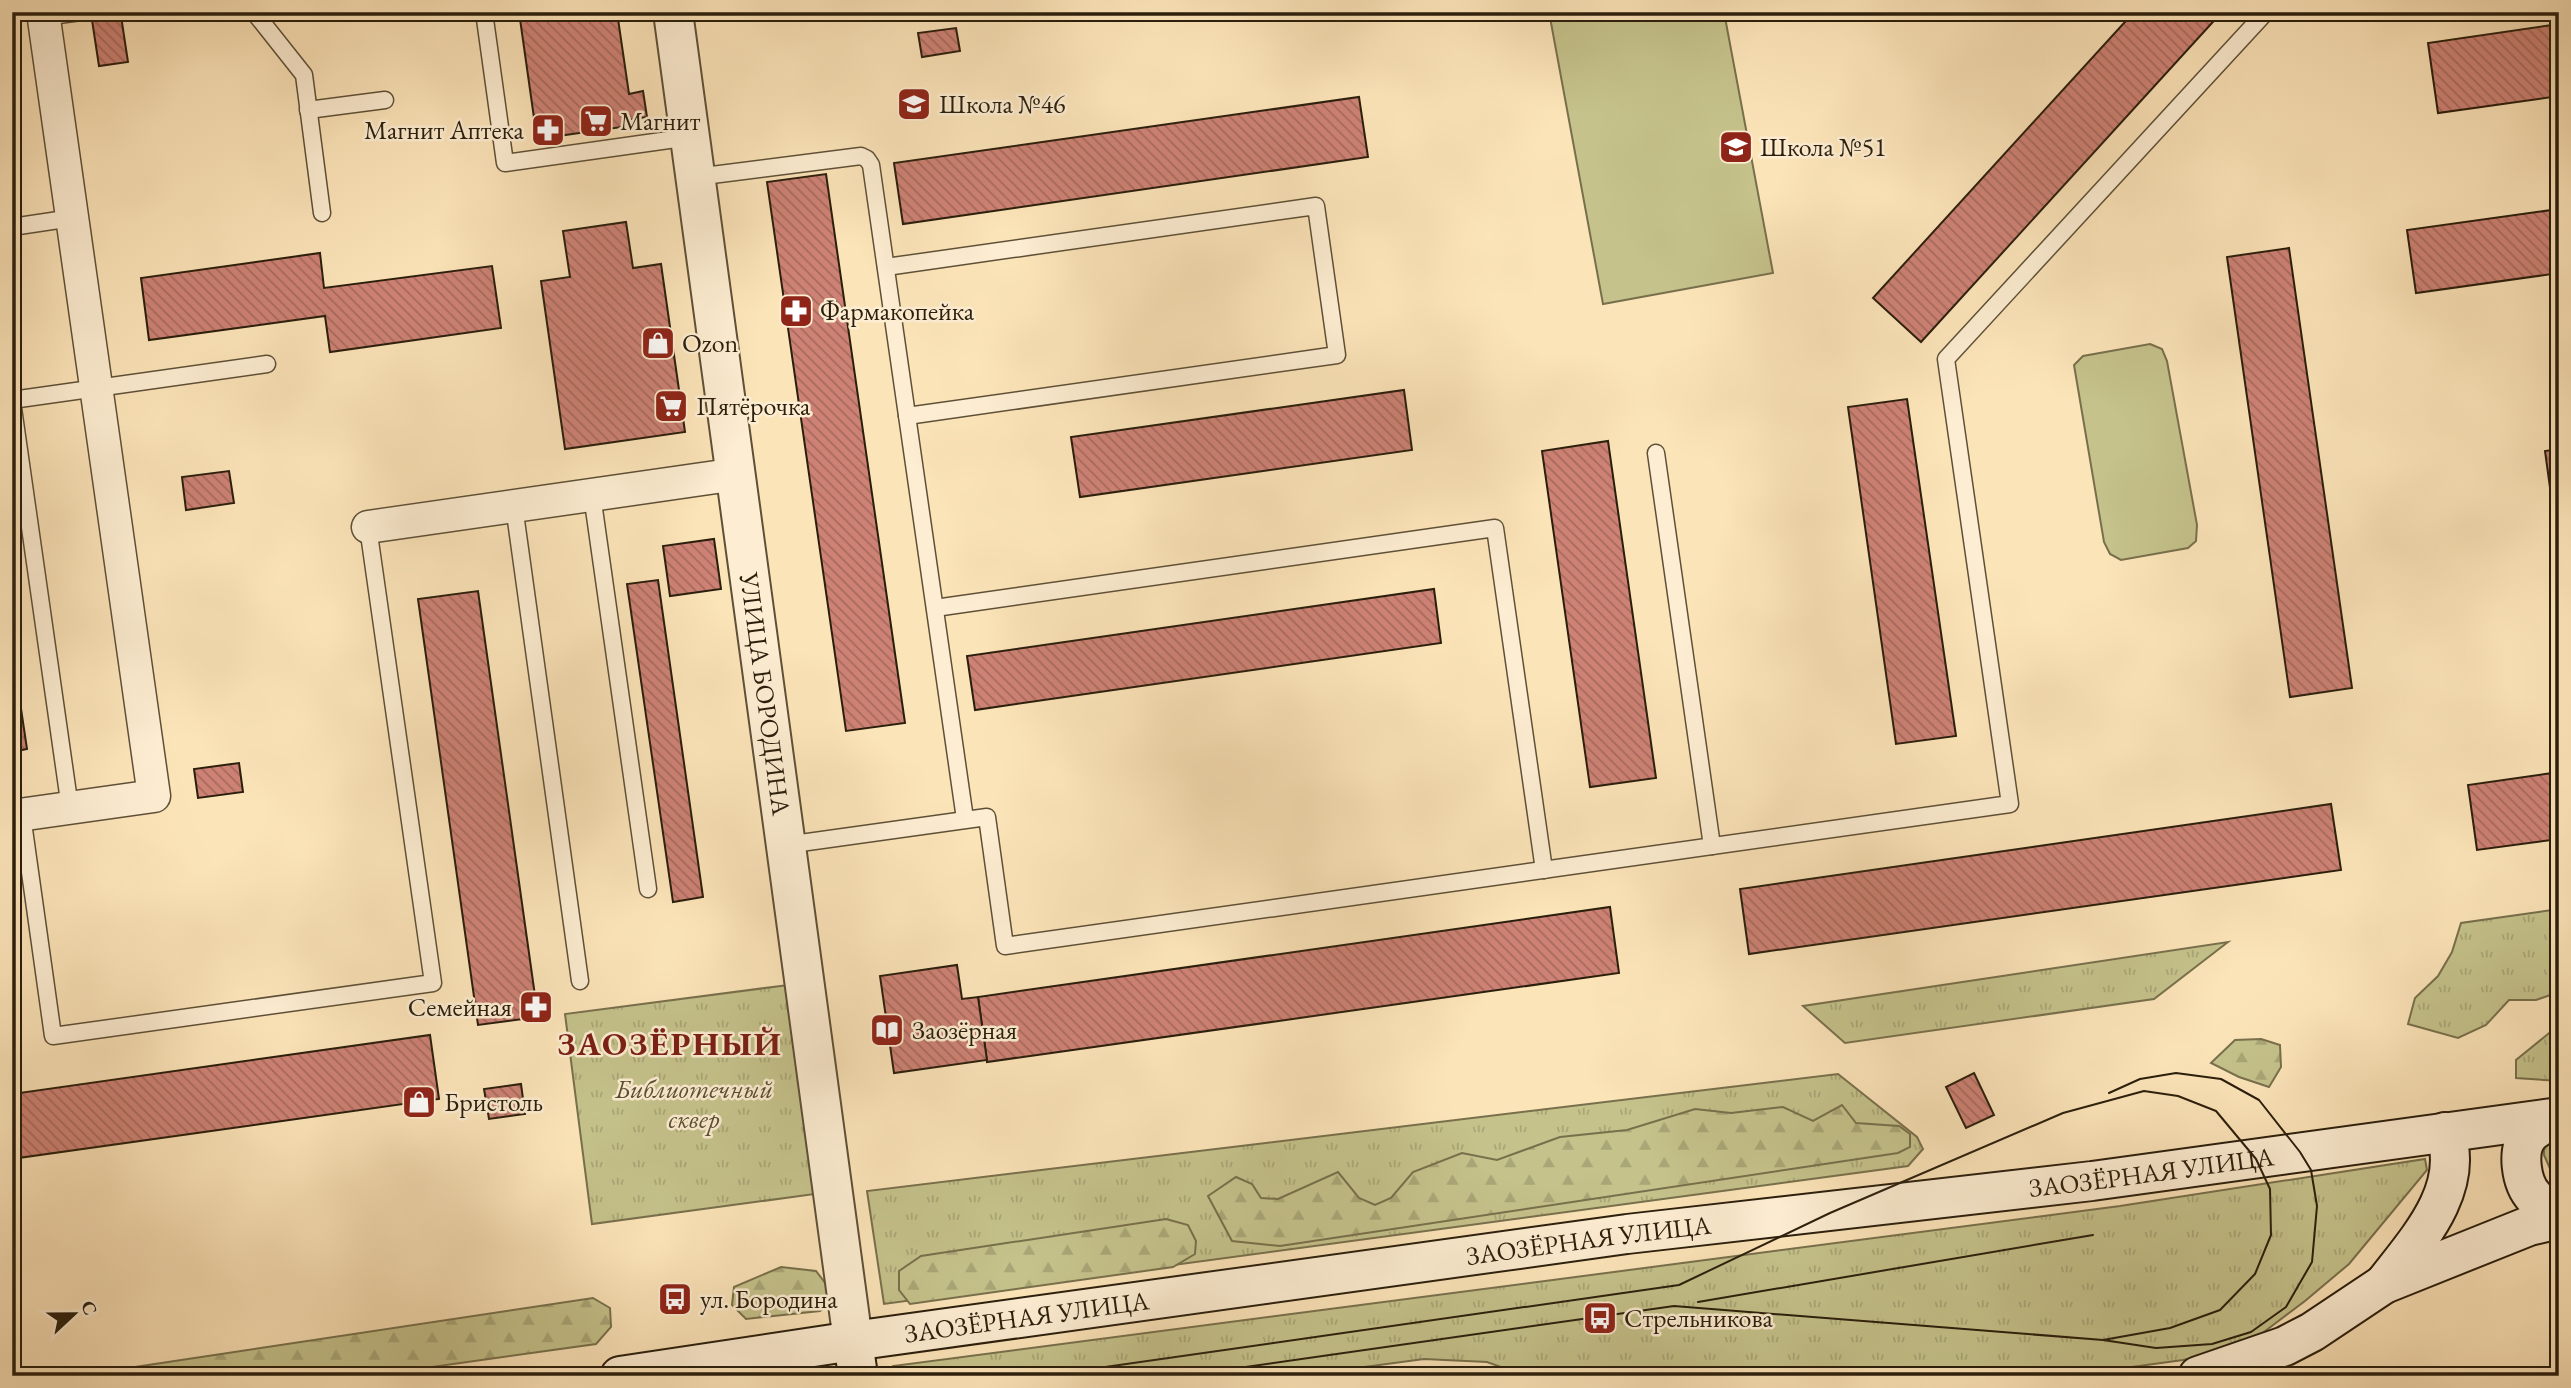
<svg xmlns="http://www.w3.org/2000/svg" width="2571" height="1388" font-family="'EB Garamond',serif">
	<style>
		.grass { fill: url(#grass-tufts); stroke: #78704c; stroke-width: 2 }
		.forest { fill: url(#forest-firs); stroke: #78704c; stroke-width: 2 }
		.pitch { fill: #c5c28b; stroke: #78704c; stroke-width: 2 }
		.building { fill: url(#building-back-hatch); stroke: #2a1e0c; stroke-width: 2 }
		.lines { fill: none; stroke-linecap: round; stroke-linejoin: round }
		.service-casing { stroke: #5e5037; stroke-width: 19 }
		.minor-casing { stroke: #5e5037; stroke-width: 35 }
		.tertiary-casing { stroke: #5e5037; stroke-width: 42 }
		.secondary-casing { stroke: #2a1e0c; stroke-width: 42 }
		.service { stroke: #fdedd2; stroke-width: 16 }
		.minor { stroke: #fdedd2; stroke-width: 32 }
		.tertiary { stroke: #fdedd2; stroke-width: 38 }
		.secondary { stroke: #fdedd2; stroke-width: 38 }
		.tram { stroke: #2a1e0c; stroke-width: 2 }
		.labels { text-anchor: middle; stroke-width: 5; stroke-linejoin: round; paint-order: stroke }
		.poi-label { font-size: 26px; fill: #2a1e0c; stroke: #fdedd2; text-anchor: start }
		.street-label { font-size: 26px; fill: #2a1e0c; stroke: #fdedd2 }
		.park-label { font-size: 26px; font-style: italic; fill: #584f32; stroke: #fdedd2 }
		.district-label { font-size: 33px; font-weight: bold; letter-spacing: 2px; fill: #7a1f14; stroke: #fdedd2 }
	</style>
	<defs>
		<pattern id="grass-tufts" width="24" height="20" patternUnits="userSpaceOnUse" patternTransform="scale(1.75)"><rect width="24" height="20" fill="#c5c28b"/><path d="M3 7l-1-3M5 7V3M7 7l1-3M15 17l-1-3M17 17v-4M19 17l1-3" fill="none" stroke="#a9a677"/></pattern>
		<pattern id="forest-firs" width="22" height="20" patternUnits="userSpaceOnUse" patternTransform="scale(1.75)"><rect width="22" height="20" fill="#c5c28b"/><path d="M5 1l3.5 6h-7zM16 11l3.5 6h-7z" fill="#a9a677"/></pattern>
		<pattern id="building-back-hatch" width="6" height="6" patternUnits="userSpaceOnUse" patternTransform="scale(1.75)"><rect width="6" height="6" fill="#ce8275"/><path d="M-1 5l2 2M0 0l6 6M5-1l2 2" fill="none" stroke="#a76a5e"/></pattern>
	</defs>
	<rect width="100%" height="100%" fill="#fce4b9"/>
	<filter id="stains"><feTurbulence type="fractalNoise" baseFrequency=".00286" numOctaves="4"/><feColorMatrix values="0 0 0 0 .2 0 0 0 0 .09 0 0 0 0 .02 0 0 0 .5 -.17"/></filter>
	<radialGradient id="worn" r=".72"><stop offset=".6" stop-color="#630" stop-opacity="0"/><stop offset="1" stop-color="#630" stop-opacity=".3"/></radialGradient>
	<g class="grass">
		<polygon points="2559,909 2559,992 2536,1000 2509,1000 2486,1025 2458,1038 2408,1024 2415,998 2438,976 2452,952 2461,923"/>
		<polygon points="2228,942 2154,999 1845,1043 1803,1006"/>
		<polygon points="788,985 815,1194 592,1224 565,1014"/>
		<polygon points="2559,1025 2559,1081 2516,1078 2516,1060"/>
		<polygon points="1838,1074 1917,1137 1923,1149 1908,1166 884,1304 867,1191"/>
		<polygon points="2559,1137 2559,1173 2551,1171 2544,1155 2544,1145"/>
		<polygon points="2425,1159 2427,1170 2349,1264 2305,1301 2260,1335 2226,1350 2183,1360 2066,1376 1526,1376 1487,1362 1424,1359 1297,1376 895,1376 893,1366 2120,1206"/>
	</g>
	<g class="forest">
		<polygon points="2261,1039 2280,1045 2281,1067 2269,1087 2239,1077 2211,1063 2235,1040"/>
		<polygon points="1842,1105 1856,1123 1899,1126 1910,1134 1910,1147 1898,1153 1280,1246 1232,1241 1208,1196 1236,1177 1252,1184 1261,1198 1278,1199 1338,1172 1359,1198 1375,1205 1391,1198 1413,1172 1462,1153 1497,1160 1560,1137 1627,1130 1695,1109 1731,1113 1783,1107 1813,1121"/>
		<polygon points="1166,1219 1188,1225 1196,1241 1195,1254 1173,1267 910,1304 899,1290 899,1271 921,1256"/>
		<polygon points="781,1267 816,1271 832,1292 833,1301 820,1311 746,1319 732,1305 734,1287"/>
		<polygon points="593,1298 610,1308 611,1327 596,1344 368,1376 75,1376"/>
	</g>
	<g class="pitch">
		<polygon points="1549,12 1724,12 1773,273 1603,304"/>
		<polygon points="2150,344 2162,349 2167,361 2197,525 2196,541 2188,548 2121,560 2110,554 2104,542 2074,365 2083,356"/>
	</g>
	<g class="building">
		<polygon points="519,12 617,12 629,94 643,91 647,117 628,120 629,126 537,139"/>
		<polygon points="2134,12 2222,12 1921,342 1873,298"/>
		<polygon points="121,16 128,62 99,66 92,20"/>
		<polygon points="2559,24 2559,96 2438,113 2428,43"/>
		<polygon points="956,28 960,51 922,57 918,33"/>
		<polygon points="1359,97 1368,157 903,224 894,163"/>
		<polygon points="826,174 905,723 846,731 767,182"/>
		<polygon points="2559,209 2559,273 2416,293 2407,230"/>
		<polygon points="626,222 633,268 661,264 685,432 565,449 541,281 570,277 563,231"/>
		<polygon points="2289,248 2352,688 2290,697 2227,257"/>
		<polygon points="320,253 324,288 492,266 501,328 330,352 325,316 149,340 141,278"/>
		<polygon points="1404,390 1412,450 1080,497 1071,437"/>
		<polygon points="1907,399 1956,736 1896,744 1848,407"/>
		<polygon points="1608,441 1656,778 1590,787 1542,451"/>
		<polygon points="2559,449 2559,516 2554,517 2545,451"/>
		<polygon points="229,471 234,503 186,510 182,477"/>
		<polygon points="714,539 721,589 670,596 663,546"/>
		<polygon points="658,580 703,897 673,902 627,584"/>
		<polygon points="1434,589 1441,643 975,710 967,656"/>
		<polygon points="478,591 538,1017 478,1025 418,599"/>
		<polygon points="12,648 27,749 12,752"/>
		<polygon points="239,763 243,792 198,798 194,769"/>
		<polygon points="2559,772 2559,839 2477,850 2468,785"/>
		<polygon points="2331,804 2341,870 1749,954 1740,889"/>
		<polygon points="1610,907 1619,973 987,1062 978,997"/>
		<polygon points="957,965 962,999 978,997 987,1060 894,1073 880,976"/>
		<polygon points="430,1035 439,1099 18,1158 12,1121 12,1094"/>
		<polygon points="1974,1073 1994,1115 1966,1128 1946,1087"/>
		<polygon points="521,1084 525,1114 489,1119 484,1089"/>
	</g>
	<g class="lines">
		<g class="service-casing">
			<g id="service">
				<polyline points="254,12 304,75 322,213"/>
				<polyline points="484,12 505,163 690,137"/>
				<polyline points="43,17 81,12"/>
				<polyline points="308,110 385,100"/>
				<polyline points="696,177 861,156 867,159 871,165 965,819"/>
				<polyline points="12,227 72,218"/>
				<polyline points="886,267 1316,206 1337,355 907,416"/>
				<polyline points="12,400 267,364"/>
				<polyline points="12,401 70,808"/>
				<polyline points="1656,453 1712,846"/>
				<polyline points="592,495 648,889"/>
				<polyline points="514,506 580,981"/>
				<polyline points="935,608 1495,528 1544,870"/>
				<polyline points="22,815 53,1036 433,983 368,527"/>
				<polyline points="786,845 987,817 1005,946 2010,804 1946,359 2266,12"/>
			</g>
		</g>
		<g class="minor-casing">
			<g id="minor">
				<polyline points="368,527 737,474"/>
				<polyline points="12,816 154,796 43,12"/>
			</g>
		</g>
		<g class="tertiary-casing">
			<g id="tertiary">
				<path id="s1" d="M673,12l180,1329"/>
			</g>
		</g>
		<g class="secondary-casing">
			<g id="secondary">
				<path d="M2557,1117c-9,5 -21,10 -28,18 -13,15 -8,48 5,62 5,6 17,9 25,12"/>
				<path d="M2384,1284c33,-43 82,-95 61,-152"/>
				<polyline points="853,1341 858,1376"/>
				<path id="s2" d="M620,1376l233,-35 774,-107 465,-53 467,-64"/>
				<polyline points="2198,1376 2285,1346 2312,1332 2384,1284 2529,1226 2559,1219"/>
			</g>
		</g>
		<use href="#service" class="service"/>
		<use href="#minor" class="minor"/>
		<use href="#tertiary" class="tertiary"/>
		<use href="#secondary" class="secondary"/>
		<g class="tram">
			<polyline points="1698,1302 2093,1235"/>
			<polyline points="1042,1376 1679,1285 1830,1213 2063,1113 2144,1091 2178,1096 2216,1111 2256,1159 2270,1189 2271,1235 2255,1274 2220,1310 2170,1328 2103,1340"/>
			<polyline points="1182,1376 1674,1306 2103,1340 2156,1348 2212,1344 2251,1332 2286,1307 2312,1262 2317,1206 2311,1170 2300,1152 2259,1100 2221,1079 2176,1073 2140,1079 2109,1093"/>
		</g>
	</g>
	<defs>
		<g id="school-square" transform="scale(1.75)"><rect x="-9" y="-9" width="18" height="18" rx="4" fill="#8f2418" stroke="#fdedd2"/><path d="M0-5L7-2L0 1L-7-2ZM-4 1L0 2.5L4 1V4Q0 6-4 4Z" fill="#fff"/></g>
		<g id="supermarket-square" transform="scale(1.75)"><rect x="-9" y="-9" width="18" height="18" rx="4" fill="#8f2418" stroke="#fdedd2"/><path d="M-6-5.5h2.5l.6 2H6L4.5 2H-2.5L-4.4-4H-6ZM-1.5 3.2a1.3 1.3 0 1 0 .1 0ZM3 3.2a1.3 1.3 0 1 0 .1 0Z" fill="#fff"/></g>
		<g id="pharmacy-square" transform="scale(1.75)"><rect x="-9" y="-9" width="18" height="18" rx="4" fill="#8f2418" stroke="#fdedd2"/><path d="M-2-6h4v4h4v4h-4v4h-4v-4h-4v-4h4Z" fill="#fff"/></g>
		<g id="shop-square" transform="scale(1.75)"><rect x="-9" y="-9" width="18" height="18" rx="4" fill="#8f2418" stroke="#fdedd2"/><path d="M-5-2.5h2.3a2.7 3.5 0 0 1 5.4 0H5L5.5 6h-11ZM-1.5-2.5h3a1.5 2.3 0 0 0-3 0Z" fill="#fff"/></g>
		<g id="library-square" transform="scale(1.75)"><rect x="-9" y="-9" width="18" height="18" rx="4" fill="#8f2418" stroke="#fdedd2"/><path d="M-6-4Q-3-5.5-.7-3.5V5Q-3 3-6 4ZM6-4Q3-5.5 .7-3.5V5Q3 3 6 4Z" fill="#fff"/></g>
		<g id="bus-square" transform="scale(1.75)"><rect x="-9" y="-9" width="18" height="18" rx="4" fill="#8f2418" stroke="#fdedd2"/><path d="M-5-6H5V4H4V6H2V4H-2V6H-4V4H-5ZM-3.5-4V0h7V-4ZM-3.5 1.2v1.5H-2V1.2ZM2 1.2v1.5H3.5V1.2Z" fill="#fff"/></g>
	</defs>
	<g fill-rule="evenodd">
		<use href="#school-square" x="914" y="104"/>
		<use href="#supermarket-square" x="596" y="121"/>
		<use href="#pharmacy-square" x="548" y="130"/>
		<use href="#school-square" x="1736" y="147"/>
		<use href="#pharmacy-square" x="796" y="311"/>
		<use href="#shop-square" x="658" y="343"/>
		<use href="#supermarket-square" x="671" y="406"/>
		<use href="#pharmacy-square" x="536" y="1007"/>
		<use href="#library-square" x="887" y="1030"/>
		<use href="#shop-square" x="419" y="1102"/>
		<use href="#bus-square" x="675" y="1299"/>
		<use href="#bus-square" x="1600" y="1318"/>
	</g>
	<g class="labels">
		<g class="poi-label">
			<text x="939" y="113">Школа №46</text>
			<text x="620" y="130">Магнит</text>
			<text x="524" y="139" text-anchor="end">Магнит Аптека</text>
			<text x="1760" y="156">Школа №51</text>
			<text x="820" y="320">Фармакопейка</text>
			<text x="682" y="352">Ozon</text>
			<text x="696" y="415">Пятёрочка</text>
			<text x="512" y="1016" text-anchor="end">Семейная</text>
			<text x="912" y="1039">Заозёрная</text>
			<text x="444" y="1111">Бристоль</text>
			<text x="700" y="1308">ул. Бородина</text>
			<text x="1624" y="1327">Стрельникова</text>
		</g>
		<g class="street-label">
			<text dy="9" stroke="none"><textPath href="#s1" startOffset="688">УЛИЦА БОРОДИНА</textPath></text>
			<text dy="9" stroke="none"><textPath href="#s2" startOffset="1545">ЗАОЗЁРНАЯ УЛИЦА</textPath></text>
			<text dy="9" stroke="none"><textPath href="#s2" startOffset="978">ЗАОЗЁРНАЯ УЛИЦА</textPath></text>
			<text dy="9" stroke="none"><textPath href="#s2" startOffset="411">ЗАОЗЁРНАЯ УЛИЦА</textPath></text>
		</g>
		<g class="park-label">
			<text x="694" y="1098">Библиотечный<tspan x="694" dy="30">сквер</tspan></text>
		</g>
		<g class="district-label">
			<text x="670" y="1055">ЗАОЗЁРНЫЙ</text>
		</g>
	</g>
	<rect width="2571" height="1388" fill="none" stroke="#fce4b9" stroke-width="42"/>
	<rect x="14" y="14" width="2543" height="1360" fill="none" stroke="#2a1e0c" stroke-width="3.5"/>
	<rect x="21" y="21" width="2529" height="1346" fill="none" stroke="#2a1e0c" stroke-width="2"/>
	<g transform="translate(74 1314) rotate(68)" stroke="#fdedd2" stroke-width="5" paint-order="stroke">
	<path d="M0-5L12 26L0 18L-12 26Z" fill="#2a1e0c"/>
	<text y="-10" font-size="19" font-weight="bold" text-anchor="middle" fill="#2a1e0c">С</text>
	</g>
	<rect width="100%" height="100%" filter="url(#stains)"/>
	<rect width="100%" height="100%" fill="url(#worn)"/>
</svg>
